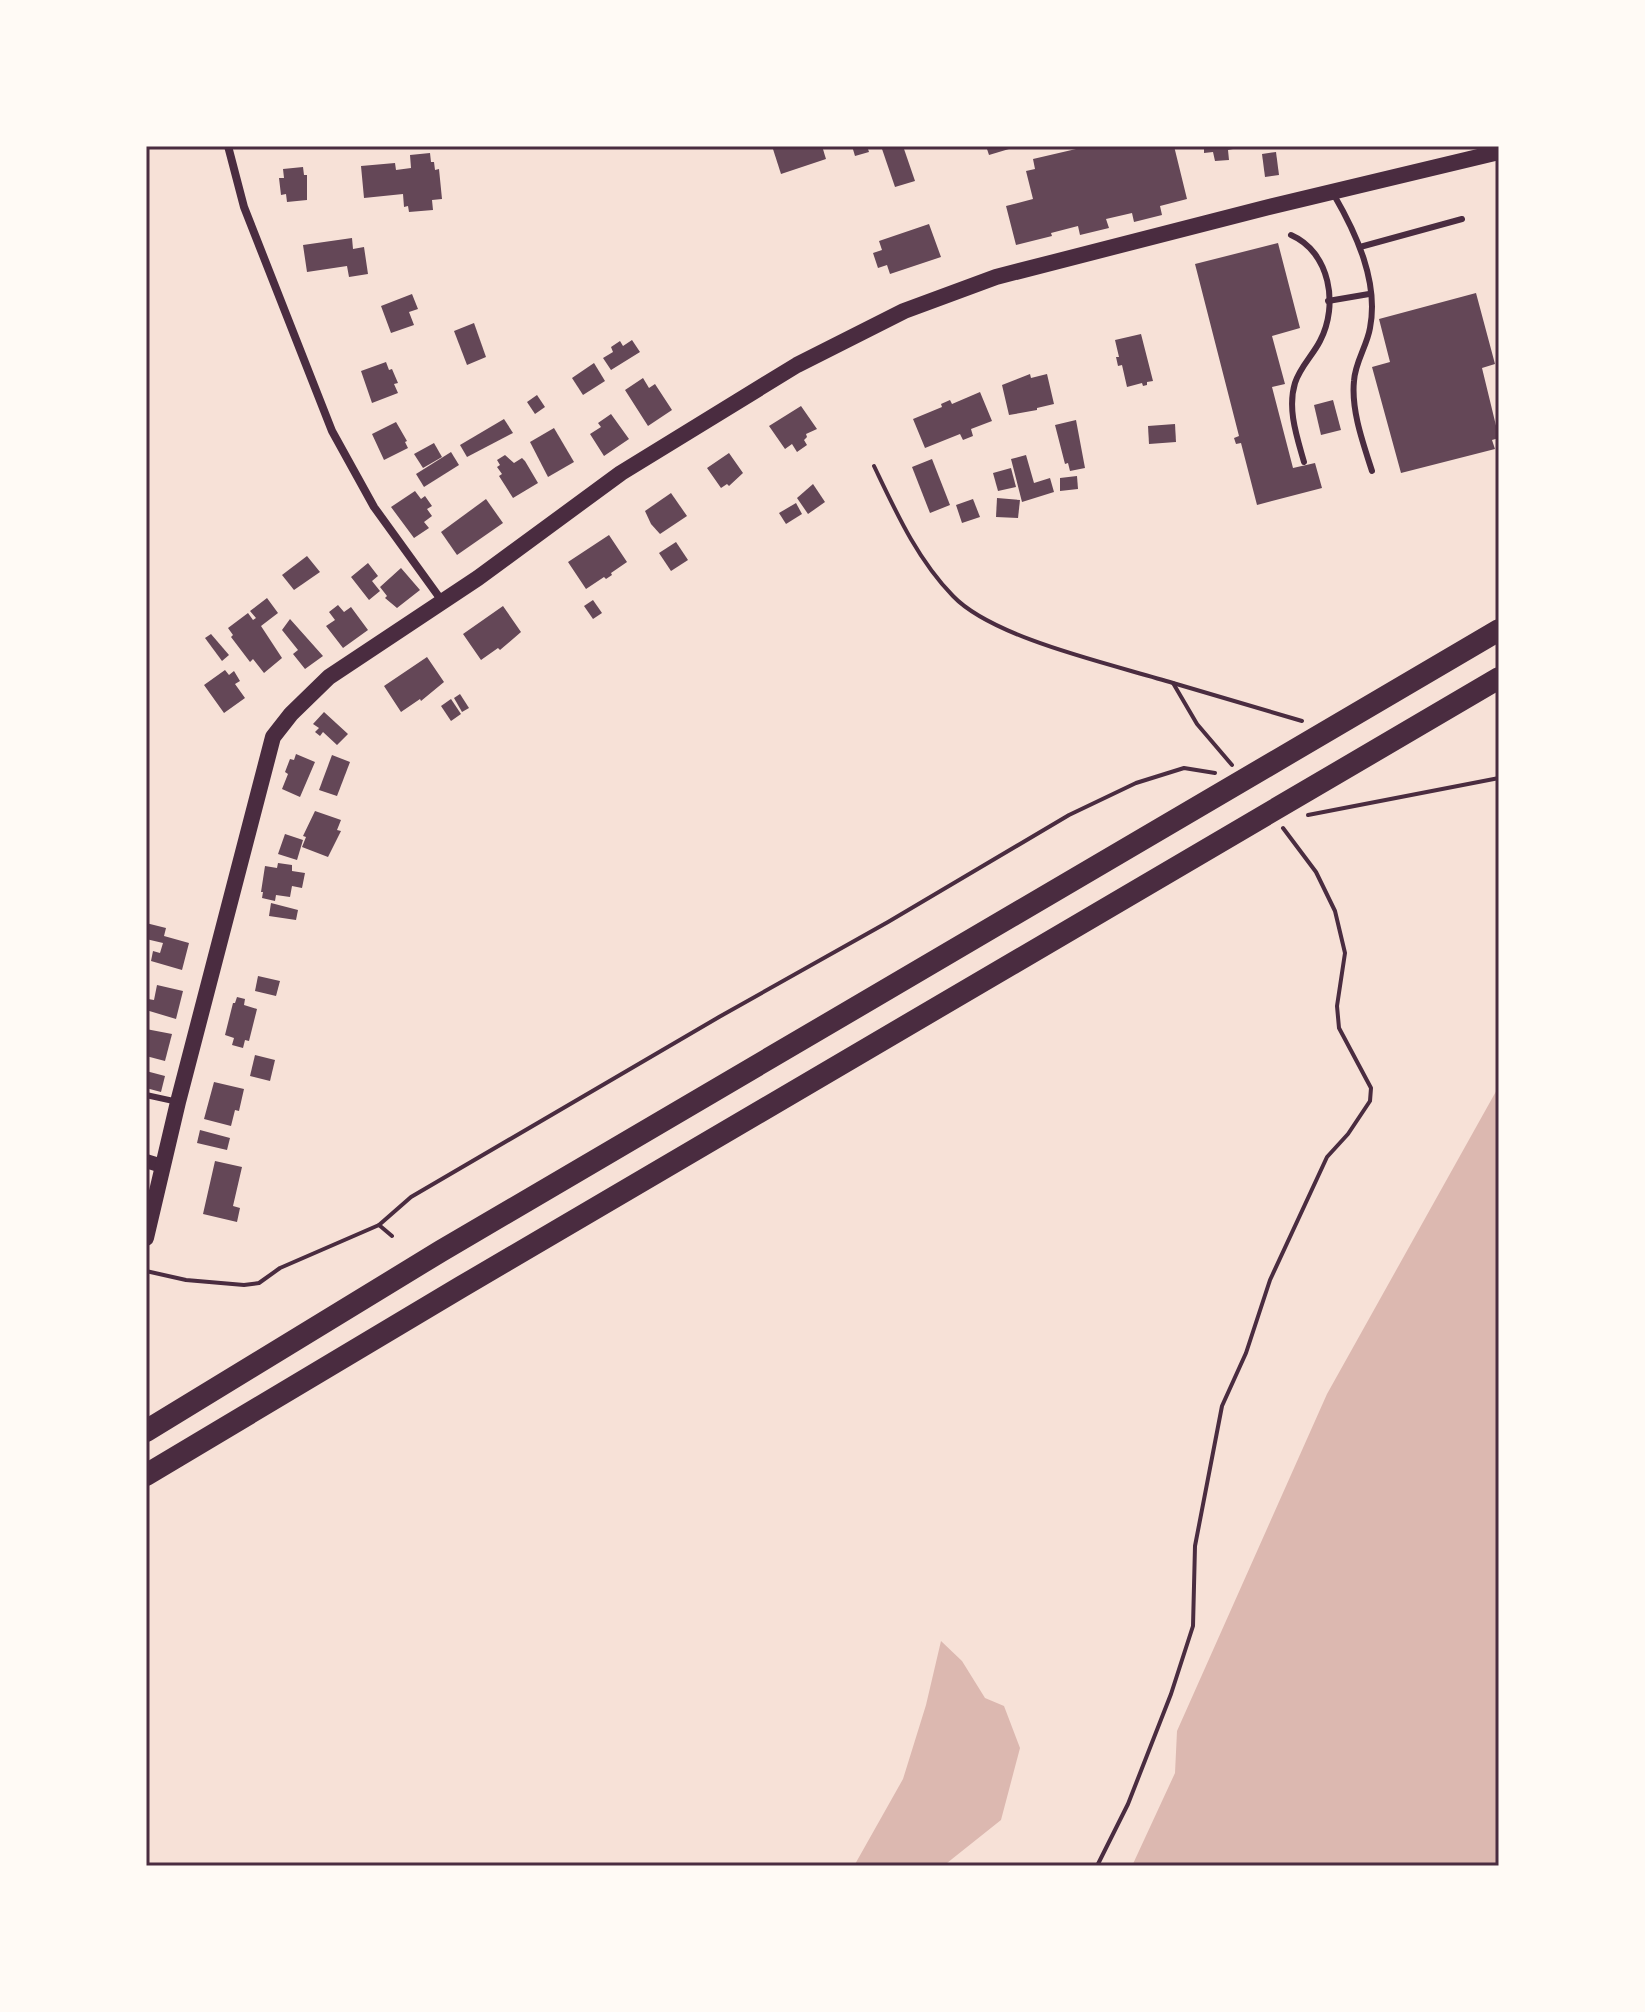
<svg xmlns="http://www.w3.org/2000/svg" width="1645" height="2012" font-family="Rubik,sans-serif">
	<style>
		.water { fill: #dcb8b0 }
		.building { fill: #644757 }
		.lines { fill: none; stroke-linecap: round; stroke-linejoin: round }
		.path { stroke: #4a2c40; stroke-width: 4 }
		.service { stroke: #4a2c40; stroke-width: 6 }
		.minor { stroke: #4a2c40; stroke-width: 8 }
		.tertiary { stroke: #4a2c40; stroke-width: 14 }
		.secondary { stroke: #4a2c40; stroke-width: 16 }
		.motorway { stroke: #4a2c40; stroke-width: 22 }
		.neatline { fill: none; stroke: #4a2c40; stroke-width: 3 }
	</style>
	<rect width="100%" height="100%" fill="#f7e1d7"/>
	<g class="water">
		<polygon points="1499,1086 1499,1866 1132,1866 1175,1773 1177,1731 1327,1394"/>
		<polygon points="941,1641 962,1661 985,1698 1004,1706 1020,1748 1001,1820 947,1863 947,1866 854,1866 903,1779 926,1705"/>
	</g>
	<g class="building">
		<polygon points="772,146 822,146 826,159 781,174"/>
		<polygon points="852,146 867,146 869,152 855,156"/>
		<polygon points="881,146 903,146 915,181 895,187"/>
		<polygon points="986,146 1008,146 1009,149 989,155"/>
		<polygon points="1076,146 1174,146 1187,199 1160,206 1162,215 1134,222 1132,213 1106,219 1109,228 1080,235 1078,226 1051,233 1052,236 1016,245 1006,206 1033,199 1026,171 1035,169 1033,159 1076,149"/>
		<polygon points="1204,146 1232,146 1233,149 1228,150 1229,160 1215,161 1213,152 1204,153"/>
		<polygon points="1276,152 1279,175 1265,177 1262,154"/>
		<polygon points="430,153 431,162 434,162 435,170 439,169 442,199 432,200 433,210 409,212 408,206 404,207 403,194 364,198 361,166 395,163 396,170 411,168 410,155"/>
		<polygon points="303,167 304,175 307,175 307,200 287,202 286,194 281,195 279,178 284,178 283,169"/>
		<polygon points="929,224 941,257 890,274 887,265 878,268 873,253 882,250 879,241"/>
		<polygon points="352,238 353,249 364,247 368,274 349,277 347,266 307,272 303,245"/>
		<polygon points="1278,243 1300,328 1272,336 1285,384 1272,387 1293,468 1315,463 1322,488 1257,505 1241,443 1236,444 1234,438 1239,436 1195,264"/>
		<polygon points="1476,293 1495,364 1482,368 1499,438 1492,440 1495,449 1401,473 1372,367 1390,362 1379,319"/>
		<polygon points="412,294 418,309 409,312 414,325 391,333 381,306"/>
		<polygon points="474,323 486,357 467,365 454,331"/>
		<polygon points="1141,334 1153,381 1147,382 1147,385 1143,386 1142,383 1127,387 1122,365 1118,366 1116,357 1119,357 1115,340"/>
		<polygon points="632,340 640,352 611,370 603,358 613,352 611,347 620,341 623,346"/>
		<polygon points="386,362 389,370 392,369 398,383 394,384 398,393 372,403 361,371"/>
		<polygon points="594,363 605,381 583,395 572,378"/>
		<polygon points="1030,374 1031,378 1047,374 1054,404 1037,408 1037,410 1009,415 1002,385"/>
		<polygon points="643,378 649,388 655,384 672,410 648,426 625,390"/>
		<polygon points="980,392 992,421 971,429 973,436 963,440 960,434 925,448 913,419 942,407 941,404 950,400 952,404"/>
		<polygon points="537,395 545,407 535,414 527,402"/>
		<polygon points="1333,400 1341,430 1321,435 1314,405"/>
		<polygon points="801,406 817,429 806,434 807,437 804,440 807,445 797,452 792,444 785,449 769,426"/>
		<polygon points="611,414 629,439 604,456 590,434 601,427 598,423"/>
		<polygon points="504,419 513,433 467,457 460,445"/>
		<polygon points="1076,420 1085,468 1070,471 1068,463 1065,464 1055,425"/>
		<polygon points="396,422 407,441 405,442 408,448 384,460 372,434"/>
		<polygon points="1175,424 1176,442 1149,444 1148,426"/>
		<polygon points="554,428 574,462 548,477 530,442"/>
		<polygon points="434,443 442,457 423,468 414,454"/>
		<polygon points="451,452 459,465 424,487 416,474"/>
		<polygon points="729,453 743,473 729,486 727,484 721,488 707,468"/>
		<polygon points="505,455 514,463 522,458 525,461 538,483 513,498 499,476 502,474 497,467 500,465 497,460"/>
		<polygon points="1026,455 1034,483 1050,478 1054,492 1022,502 1011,459"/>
		<polygon points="932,459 950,505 930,513 912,467"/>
		<polygon points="1011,468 1016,487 998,491 993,473"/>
		<polygon points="1077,476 1078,489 1060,491 1060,478"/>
		<polygon points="813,484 825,502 808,514 797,498"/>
		<polygon points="415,491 421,499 425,496 432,506 427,509 432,516 424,522 429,528 414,538 391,507"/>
		<polygon points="671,493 687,516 660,534 651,524 645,511"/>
		<polygon points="997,498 1020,500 1018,518 996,517"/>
		<polygon points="486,499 503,523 457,555 441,532"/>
		<polygon points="973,499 980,517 962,523 956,505"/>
		<polygon points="796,503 802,514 786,524 779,513"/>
		<polygon points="609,535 627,562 611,573 612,575 606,579 604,577 586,589 568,562"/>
		<polygon points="676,542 688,560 671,571 659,553"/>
		<polygon points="307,556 320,572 294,590 282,575"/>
		<polygon points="368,563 378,576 372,581 380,591 369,600 351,577"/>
		<polygon points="401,568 420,590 397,608 385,598 387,596 380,587"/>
		<polygon points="267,598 278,613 261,626 282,658 264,673 253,659 250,662 231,637 233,635 228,628 248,613 253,620 256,618 250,611"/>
		<polygon points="593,600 602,613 593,619 584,606"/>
		<polygon points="338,605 344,612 351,607 368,630 343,648 326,626 335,620 329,612"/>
		<polygon points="503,606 521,632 500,650 498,648 481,660 463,634"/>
		<polygon points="290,619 323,656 305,669 293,654 298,650 282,630"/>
		<polygon points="211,634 229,655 222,661 205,638"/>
		<polygon points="427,657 444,682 421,701 420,699 401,712 384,686"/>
		<polygon points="225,670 229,675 234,671 240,681 235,684 245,698 224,713 204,685"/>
		<polygon points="460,694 469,708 462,712 454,698"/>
		<polygon points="451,699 461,714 451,721 441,706"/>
		<polygon points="324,712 348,734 337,745 323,732 320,736 315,732 319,728 313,724"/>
		<polygon points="296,754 315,762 300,797 282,789 288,774 285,772 290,759 294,760"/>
		<polygon points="332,755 350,762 337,796 319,790"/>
		<polygon points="315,811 341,820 337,830 341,831 328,857 302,847 306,837 303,836"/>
		<polygon points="285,834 303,840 297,860 278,854"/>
		<polygon points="278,863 292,865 292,871 305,873 302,888 292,886 290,897 276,895 275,901 262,898 263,892 261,892 265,866 277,868"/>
		<polygon points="271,903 298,910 296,920 269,916"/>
		<polygon points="146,923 166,928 164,936 189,943 182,970 151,961 153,951 160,953 163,943 146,939"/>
		<polygon points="258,976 280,981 276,996 255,991"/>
		<polygon points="157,985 183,991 176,1019 146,1010 148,999 154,1000"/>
		<polygon points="237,997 245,999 244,1005 257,1009 249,1041 245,1040 243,1048 232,1045 234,1038 225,1035 233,1003 235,1003"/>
		<polygon points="146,1029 172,1034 165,1061 146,1056"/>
		<polygon points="255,1055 275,1060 270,1081 250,1076"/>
		<polygon points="146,1071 165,1076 161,1092 146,1088"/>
		<polygon points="214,1082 244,1089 239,1111 235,1110 231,1126 204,1119"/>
		<polygon points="200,1130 230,1138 227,1150 197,1143"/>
		<polygon points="215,1161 242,1167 233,1206 240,1208 237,1222 203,1214"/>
	</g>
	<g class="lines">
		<g class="path">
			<path d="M874,466c22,46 43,93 79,130 41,43 162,69 220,87l24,41 35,41"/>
			<polyline points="1173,683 1302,721"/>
			<polyline points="1308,815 1499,778"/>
			<polyline points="392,1236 379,1225 411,1197 719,1017 888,922 1069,815 1136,783 1184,768 1215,773"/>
			<polyline points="146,1271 186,1280 244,1285 259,1283 280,1268 379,1225"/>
			<polyline points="1097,1866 1128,1804 1171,1694 1193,1626 1195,1546 1222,1406 1246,1353 1270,1280 1327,1157 1348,1134 1370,1101 1371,1088 1339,1028 1337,1006 1345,953 1335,911 1316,872 1283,828"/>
		</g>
		<g class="service">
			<path d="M1334,195c22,38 45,87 36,133 -3,18 -15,34 -16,53 -3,29 9,62 18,90"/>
			<path d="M1291,235c39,17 48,70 29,106 -7,14 -20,26 -25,42 -8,26 2,54 9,79"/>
			<polyline points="1360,247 1462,219"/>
			<polyline points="1328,301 1369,294"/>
			<polyline points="146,1095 178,1102"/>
		</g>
		<polyline class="minor" points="228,146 244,207 332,431 374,507 442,601"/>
		<polyline class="tertiary" points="146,1161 162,1166"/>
		<polyline class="secondary" points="146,1238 178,1102 273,737 291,714 329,677 478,578 621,473 797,365 904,311 996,277 1265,208 1499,152"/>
		<g class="motorway">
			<polyline points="146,1431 441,1251 1499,630"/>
			<polyline points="146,1475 461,1287 1499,678"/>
		</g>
	</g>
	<rect width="1645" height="2012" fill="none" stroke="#fffaf5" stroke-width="296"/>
	<rect x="148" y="148" width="1349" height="1716" class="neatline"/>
</svg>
